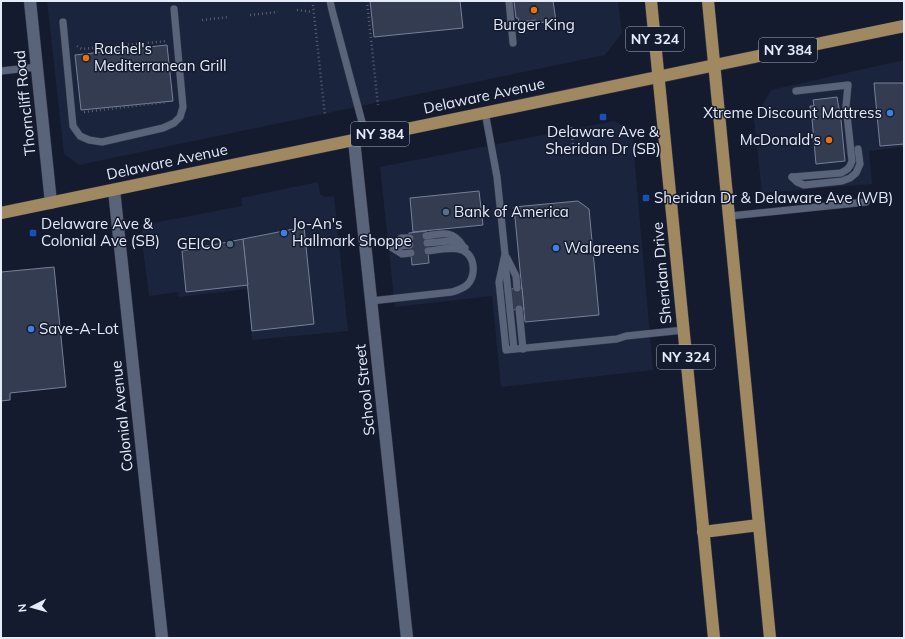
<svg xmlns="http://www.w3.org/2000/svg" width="905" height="639" font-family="Mulish,sans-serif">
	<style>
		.built { fill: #1a243c }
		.building { fill: #333c51; stroke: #768098 }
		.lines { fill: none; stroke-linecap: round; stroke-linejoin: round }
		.lane-casing { stroke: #343847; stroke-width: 8 }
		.street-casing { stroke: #343847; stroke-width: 13 }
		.primary-casing { stroke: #343847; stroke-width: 13 }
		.path { stroke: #596071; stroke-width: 2.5; stroke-dasharray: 1 3; stroke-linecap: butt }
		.lane { stroke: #59637a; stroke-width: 7 }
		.street { stroke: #59637a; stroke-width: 12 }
		.primary { stroke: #a08961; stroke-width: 12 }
		.food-dot { fill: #e8710a; stroke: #141b2e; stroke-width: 1.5 }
		.shop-dot { fill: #3f7fe0; stroke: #141b2e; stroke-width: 1.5 }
		.transit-dot { fill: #1a4fb4; stroke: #141b2e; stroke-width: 1.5 }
		.service-dot { fill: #5c6f8a; stroke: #141b2e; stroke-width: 1.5 }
		.labels { text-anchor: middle; stroke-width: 3; stroke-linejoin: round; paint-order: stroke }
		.shield { fill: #141b2e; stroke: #a6adbc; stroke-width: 1 }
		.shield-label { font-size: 14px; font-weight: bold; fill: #e5ebf9 }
		.poi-label { font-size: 15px; fill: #e5ebf9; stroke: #141b2e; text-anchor: start }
		.street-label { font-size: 15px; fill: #e5ebf9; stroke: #141b2e }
	</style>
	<rect width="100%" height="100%" fill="#141b2e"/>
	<g class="built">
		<polygon points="47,1 618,1 622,33 605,55 79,165 64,154"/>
		<polygon points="904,60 904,147 869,151 872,184 762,193 754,119 771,90"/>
		<polygon points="614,121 632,131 653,370 501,387 492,296 395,307 380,167"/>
		<polygon points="318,182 320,194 325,197 334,196 348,331 252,340 247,289 179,297 178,292 149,296 141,233 145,226 148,224 242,206 241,198"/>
	</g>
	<g class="building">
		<polygon points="370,1 460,1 463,28 374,37"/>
		<polygon points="514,1 553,1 556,21 537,23 536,20 519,22 518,18 516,18"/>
		<polygon points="167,45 173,101 81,110 75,55"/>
		<polygon points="874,83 904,83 904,144 880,146"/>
		<polygon points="837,97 839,109 840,109 845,161 816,164 812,119 815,119 815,116 811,116 810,106 814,106 813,100"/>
		<polygon points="479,191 483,225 413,232 410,198"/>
		<polygon points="578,201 589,209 599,315 525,322 514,207"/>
		<polygon points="304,227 314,324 252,331 243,239"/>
		<polygon points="426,231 429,263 412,265 409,233"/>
		<polygon points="243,239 248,285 186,292 182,251"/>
		<polygon points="54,267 66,387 10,393 10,400 1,401 1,272"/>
		<polygon points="522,288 524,309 511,310 509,289"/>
	</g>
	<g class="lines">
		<g class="lane-casing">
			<g id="lane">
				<polyline points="330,1 332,10 366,137"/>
				<polyline points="509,1 513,43"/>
				<polyline points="63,22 73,126 80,136 89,140 102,142 163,128 174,123 180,117 183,107 174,9"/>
				<polyline points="1,71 37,67"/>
				<polyline points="485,112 497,177 505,254 499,282 506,350 617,339 626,336 684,330"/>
				<path d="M792,177l49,-4c6,-3 9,-5 11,-12l-6,-55 2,-21 -52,6"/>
				<polyline points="792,177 797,182 804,185 842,181 850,178 856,173 860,164 858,149"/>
				<polyline points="730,216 866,202"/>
				<path d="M426,236c17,-3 27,-6 37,10"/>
				<polyline points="427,243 450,241 465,248"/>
				<polyline points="391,247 402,254 411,253"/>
				<polyline points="391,247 401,238 410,238"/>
				<polyline points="392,247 410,245"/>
				<polyline points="507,258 516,276 517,288"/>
				<polyline points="505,262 514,349"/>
				<path d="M371,301l81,-9c6,-2 10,-3 15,-7 9,-9 9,-29 -5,-35 -9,-4 -24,0 -34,1"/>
				<polyline points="519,309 523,349"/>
			</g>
		</g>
		<g class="street-casing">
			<g id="street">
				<polyline points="30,1 51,203"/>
				<polyline points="354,140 407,638"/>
				<polyline points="114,190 162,638"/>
			</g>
		</g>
		<g class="primary-casing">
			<g id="primary">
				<polyline points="651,1 714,638"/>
				<polyline points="708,1 770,638"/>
				<polyline points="1,213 904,26"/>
				<polyline points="703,532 759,525"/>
			</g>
		</g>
		<g class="path">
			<polyline points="367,1 378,105"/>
			<polyline points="313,5 325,116"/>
			<polyline points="297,10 313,12"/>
			<polyline points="250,15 278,12"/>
			<polyline points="202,20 229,17"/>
			<polyline points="77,46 82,49 167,41"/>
			<polyline points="84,112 167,102"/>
			<polyline points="571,127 573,144"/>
		</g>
		<use href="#lane" class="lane"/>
		<use href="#street" class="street"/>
		<use href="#primary" class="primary"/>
	</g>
	<g class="food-dot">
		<circle cx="534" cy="10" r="4"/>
		<circle cx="86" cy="58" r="4"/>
		<circle cx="829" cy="140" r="4"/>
	</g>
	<g class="shop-dot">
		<circle cx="890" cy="113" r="4"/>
		<circle cx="284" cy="233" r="4"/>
		<circle cx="556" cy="248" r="4"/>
		<circle cx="31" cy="329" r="4"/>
	</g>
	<g class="transit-dot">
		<rect x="599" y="113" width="8" height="8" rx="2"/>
		<rect x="642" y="194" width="8" height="8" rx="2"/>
		<rect x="29" y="229" width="8" height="8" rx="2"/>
	</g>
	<g class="service-dot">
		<circle cx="446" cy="212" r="4"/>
		<circle cx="230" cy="244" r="4"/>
	</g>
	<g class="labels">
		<g class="shield">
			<rect x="626" y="27" width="58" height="24" rx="3"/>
			<rect x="759" y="38" width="58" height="24" rx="3"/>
			<rect x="351" y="122" width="58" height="24" rx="3"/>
			<rect x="657" y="345" width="58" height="24" rx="3"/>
		</g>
		<g class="shield-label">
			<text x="655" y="44">NY 324</text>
			<text x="788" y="55">NY 384</text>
			<text x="380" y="139">NY 384</text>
			<text x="686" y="362">NY 324</text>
		</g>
		<g class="poi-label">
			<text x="534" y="30" text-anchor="middle">Burger King</text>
			<text x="94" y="54">Rachel's<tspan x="94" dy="17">Mediterranean Grill</tspan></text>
			<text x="882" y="118" text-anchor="end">Xtreme Discount Mattress</text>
			<text x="603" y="137" text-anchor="middle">Delaware Ave &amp;<tspan x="603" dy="17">Sheridan Dr (SB)</tspan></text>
			<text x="821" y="145" text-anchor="end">McDonald's</text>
			<text x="654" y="203">Sheridan Dr &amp; Delaware Ave (WB)</text>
			<text x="454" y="217">Bank of America</text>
			<text x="41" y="229">Delaware Ave &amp;<tspan x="41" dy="17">Colonial Ave (SB)</tspan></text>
			<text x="292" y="229">Jo-An's<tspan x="292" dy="17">Hallmark Shoppe</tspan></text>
			<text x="222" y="249" text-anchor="end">GEICO</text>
			<text x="564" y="253">Walgreens</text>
			<text x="39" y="334">Save-A-Lot</text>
		</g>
		<g class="street-label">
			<text transform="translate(484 96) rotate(-12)" y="5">Delaware Avenue</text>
			<text transform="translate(25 103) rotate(-96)" y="5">Thorncliff Road</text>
			<text transform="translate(167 162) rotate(-12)" y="5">Delaware Avenue</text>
			<text transform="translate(662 273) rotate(-95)" y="5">Sheridan Drive</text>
			<text transform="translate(365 390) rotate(-96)" y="5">School Street</text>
			<text transform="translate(122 416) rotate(-96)" y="5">Colonial Avenue</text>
		</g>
	</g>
	<rect width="905" height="639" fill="none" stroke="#e5ebf9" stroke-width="4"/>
	<g transform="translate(32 607) rotate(264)" stroke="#141b2e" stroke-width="3" paint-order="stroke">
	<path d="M0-3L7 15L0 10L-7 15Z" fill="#e5ebf9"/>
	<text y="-6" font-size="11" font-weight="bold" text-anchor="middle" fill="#e5ebf9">N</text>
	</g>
</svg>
